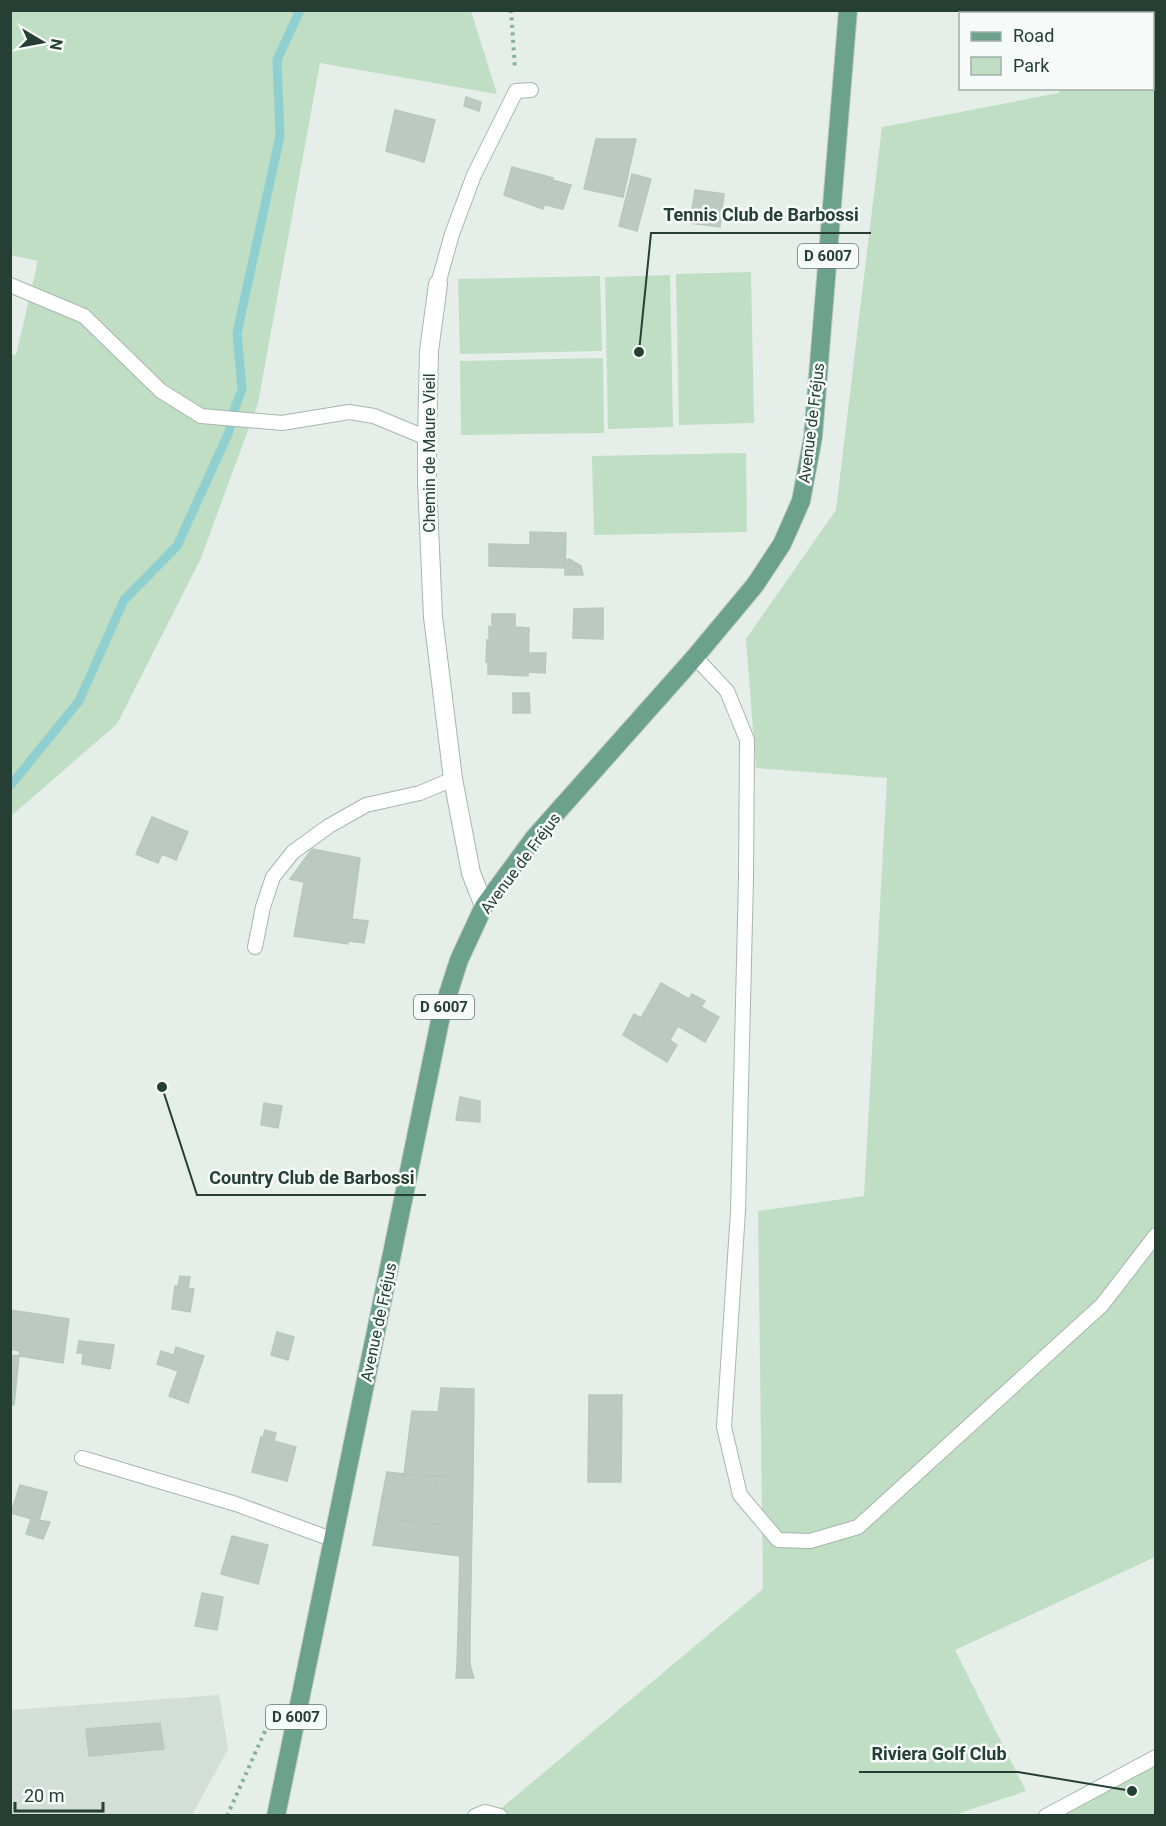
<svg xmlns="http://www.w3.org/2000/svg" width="1166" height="1826" font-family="Roboto,sans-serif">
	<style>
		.built { fill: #d3ded8 }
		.green { fill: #bfdec4 }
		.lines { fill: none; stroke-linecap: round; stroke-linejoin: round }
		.stream { stroke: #90cfd0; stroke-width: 9 }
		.building { fill: #bbc9c1; stroke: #b8c7bf; stroke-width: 1.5 }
		.lane-casing { stroke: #a8b6af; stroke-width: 16 }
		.street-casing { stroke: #a8b6af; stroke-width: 20 }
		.primary-casing { stroke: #c2c9c6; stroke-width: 20 }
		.path { stroke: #87b09e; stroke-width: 4; stroke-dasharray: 3 4.5; stroke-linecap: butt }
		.lane { stroke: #fff; stroke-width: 14 }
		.street { stroke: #fff; stroke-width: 18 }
		.primary { stroke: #6ca28d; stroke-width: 18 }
		.labels { text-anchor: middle; stroke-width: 5; stroke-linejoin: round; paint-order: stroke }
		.shield { fill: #f6faf8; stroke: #647770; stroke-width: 1.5 }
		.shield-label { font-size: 15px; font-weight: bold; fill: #253f35 }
		.street-label { font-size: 16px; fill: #253f35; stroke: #f6faf8 }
		.leader { fill: none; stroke: #253f35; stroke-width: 2 }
		.callout-dot { fill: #253f35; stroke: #f6faf8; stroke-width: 2 }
		.callout-label { font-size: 18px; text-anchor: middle; font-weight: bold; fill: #253f35; stroke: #f6faf8; stroke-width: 5; stroke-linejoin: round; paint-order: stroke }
	</style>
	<rect width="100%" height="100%" fill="#e5eee9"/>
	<polygon class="built" points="219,1695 228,1749 192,1815 11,1816 11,1710"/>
	<g class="green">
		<polygon points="1065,10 1155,11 1155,1557 955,1650 1026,1791 951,1816 492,1816 763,1589 758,1211 864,1196 887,778 756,768 746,639 836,510 882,127 1059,93 1060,89 1152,88 1152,14 1065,13"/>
		<polygon points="11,11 471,11 497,94 320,63 258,403 201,558 117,724 11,816 11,354 16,355 38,261 11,255"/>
		<polygon points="751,272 754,423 679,425 676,274"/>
		<polygon points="670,275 673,427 608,429 605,277"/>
		<polygon points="600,276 602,351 460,354 458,279"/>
		<polygon points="603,358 604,433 461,435 460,361"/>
		<polygon points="746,453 747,532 594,535 592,456"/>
		<polygon points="1155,1766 1155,1815 1063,1815"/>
	</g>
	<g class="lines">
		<polyline class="stream" points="10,786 79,701 124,600 177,546 229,432 232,416 242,389 237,333 280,136 277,60 300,10"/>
	</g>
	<g class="building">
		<polygon points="466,97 481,102 479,111 464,106"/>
		<polygon points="395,110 435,120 424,162 386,151"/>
		<polygon points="596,139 636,139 623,197 584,189"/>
		<polygon points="512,167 553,178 543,209 504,195"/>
		<polygon points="632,174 651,179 637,231 619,226"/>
		<polygon points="552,180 571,185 563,209 545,205"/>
		<polygon points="695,190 724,194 720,227 690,223"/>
		<polygon points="530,532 566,533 565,568 489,566 489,544 530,545"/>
		<polygon points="569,559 581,566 583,575 565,575 565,560"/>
		<polygon points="603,608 603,639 573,638 574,609"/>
		<polygon points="492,614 515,614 515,627 529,628 528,676 488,674 488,662 486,662 487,640 489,641 489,626 492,627"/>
		<polygon points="529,653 546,653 545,673 528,672"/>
		<polygon points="513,693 529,693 530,713 513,713"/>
		<polygon points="152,817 188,832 176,860 162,854 158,863 136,854"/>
		<polygon points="312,849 360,858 352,919 368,921 364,943 348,941 348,944 294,936 304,882 290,879"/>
		<polygon points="661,983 689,999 692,994 705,1001 701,1007 719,1017 705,1042 678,1026 670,1040 677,1045 667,1062 623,1035 634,1014 641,1018"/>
		<polygon points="460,1097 480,1101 480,1122 456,1120"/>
		<polygon points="264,1103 282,1106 278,1128 261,1125"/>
		<polygon points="180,1276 190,1277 188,1288 178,1286"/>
		<polygon points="175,1286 194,1289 190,1312 172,1309"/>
		<polygon points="10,1310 69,1319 63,1363 19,1356 20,1351 10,1349"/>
		<polygon points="277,1332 294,1337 288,1360 271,1355"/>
		<polygon points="79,1341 114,1345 110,1369 82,1364 83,1353 77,1353"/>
		<polygon points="176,1347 191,1352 175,1398 169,1396 178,1371 157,1364 161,1351 174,1355"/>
		<polygon points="191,1352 204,1356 188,1403 175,1398"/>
		<polygon points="10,1355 19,1356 14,1405 10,1404"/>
		<polygon points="441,1388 474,1389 473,1479 404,1474 412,1411 438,1412"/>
		<polygon points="589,1395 622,1395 621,1482 588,1482"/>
		<polygon points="265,1430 276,1433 274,1441 296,1447 287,1481 252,1472 261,1437 263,1438"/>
		<polygon points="387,1472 404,1474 400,1498 382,1497"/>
		<polygon points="404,1474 436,1476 434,1500 400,1498"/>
		<polygon points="436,1476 473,1479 472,1527 398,1520 400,1498 434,1500"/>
		<polygon points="20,1485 47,1492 39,1521 11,1513"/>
		<polygon points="382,1497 400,1498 398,1520 378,1519"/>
		<polygon points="31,1519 50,1522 43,1539 26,1534"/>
		<polygon points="378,1519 472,1527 470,1636 458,1635 460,1556 373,1545"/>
		<polygon points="232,1536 268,1545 258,1584 221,1574"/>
		<polygon points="202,1593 223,1597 217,1630 195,1626"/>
		<polygon points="458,1635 470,1636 470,1665 457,1666"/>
		<polygon points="470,1665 474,1678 456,1678 457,1666"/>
		<polygon points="160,1723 164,1749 89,1756 86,1729"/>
	</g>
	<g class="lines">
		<g class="lane-casing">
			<g id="lane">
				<polyline points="438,284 452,234 474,175 516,91 531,90"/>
				<polyline points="10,285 84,316 161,391 201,416 282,423 349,412 374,416 427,438"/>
				<polyline points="695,657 727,691 747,740 746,878 738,1211 724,1427 740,1495 778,1540 810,1541 858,1527 1102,1305 1156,1235"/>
				<polyline points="255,947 263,907 273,877 293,852 329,826 366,805 420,793 453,779"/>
				<polyline points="82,1458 236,1504 334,1540"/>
				<polyline points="475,1816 485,1812 500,1816"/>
				<polyline points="1046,1816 1156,1757"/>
			</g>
		</g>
		<g class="street-casing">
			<polyline id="street" points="438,284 429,351 427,438 427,481 433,617 453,779 471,873 484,906"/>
		</g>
		<g class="primary-casing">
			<polyline id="primary" points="276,1816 441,1016 459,960 484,906 534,838 695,657 755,585 782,544 801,501 813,437 848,10"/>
		</g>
		<g class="path">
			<polyline points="511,10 515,69"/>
			<polyline points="227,1816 270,1720"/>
		</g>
		<use href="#lane" class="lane"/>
		<use href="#street" class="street"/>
		<use href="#primary" class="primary"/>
	</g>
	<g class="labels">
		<g class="shield">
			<rect x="798" y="244" width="60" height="24" rx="4.5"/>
			<rect x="414" y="995" width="60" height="24" rx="4.5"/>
			<rect x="266" y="1705" width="60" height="24" rx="4.5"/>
		</g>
		<g class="shield-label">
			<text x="828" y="261">D 6007</text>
			<text x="444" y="1012">D 6007</text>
			<text x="296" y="1722">D 6007</text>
		</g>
		<g class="street-label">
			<text transform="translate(811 423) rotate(-83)" y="6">Avenue de Fréjus</text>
			<text transform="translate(429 453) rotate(-90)" y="6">Chemin de Maure Vieil</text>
			<text transform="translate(520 863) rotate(-53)" y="6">Avenue de Fréjus</text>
			<text transform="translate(378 1322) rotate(-78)" y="6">Avenue de Fréjus</text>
		</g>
	</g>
	<path class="leader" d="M639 352L651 233H871M162 1087L197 1195H426M1132 1791L1018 1772H859"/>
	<g class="callout-dot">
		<circle cx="639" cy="352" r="6"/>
		<circle cx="162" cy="1087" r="6"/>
		<circle cx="1132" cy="1791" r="6"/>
	</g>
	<g class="callout-label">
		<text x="761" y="221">Tennis Club de Barbossi</text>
		<text x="312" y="1184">Country Club de Barbossi</text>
		<text x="939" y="1760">Riviera Golf Club</text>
	</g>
	<rect width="1166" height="1826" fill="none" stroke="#253f35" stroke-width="24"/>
	<rect x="959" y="12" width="195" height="78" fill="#f6faf8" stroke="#a2afaa" stroke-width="1.5"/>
	<rect x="971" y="32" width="30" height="9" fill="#6ca28d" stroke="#a2afaa" stroke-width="1.5"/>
	<text x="1013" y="42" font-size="18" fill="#253f35">Road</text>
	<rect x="971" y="57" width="30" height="18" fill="#bfdec4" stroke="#a2afaa" stroke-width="1.5"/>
	<text x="1013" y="72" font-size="18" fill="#253f35">Park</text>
	<g transform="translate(42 42) rotate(100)" stroke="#f6faf8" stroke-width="4.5" paint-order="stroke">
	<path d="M0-4.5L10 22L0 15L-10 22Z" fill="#253f35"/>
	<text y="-9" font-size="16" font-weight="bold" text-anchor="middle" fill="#253f35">N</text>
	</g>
	<path d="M15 1802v9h88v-9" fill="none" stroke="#253f35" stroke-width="3"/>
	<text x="24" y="1802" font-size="18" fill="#253f35" stroke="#f6faf8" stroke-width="4.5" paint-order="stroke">20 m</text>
</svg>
